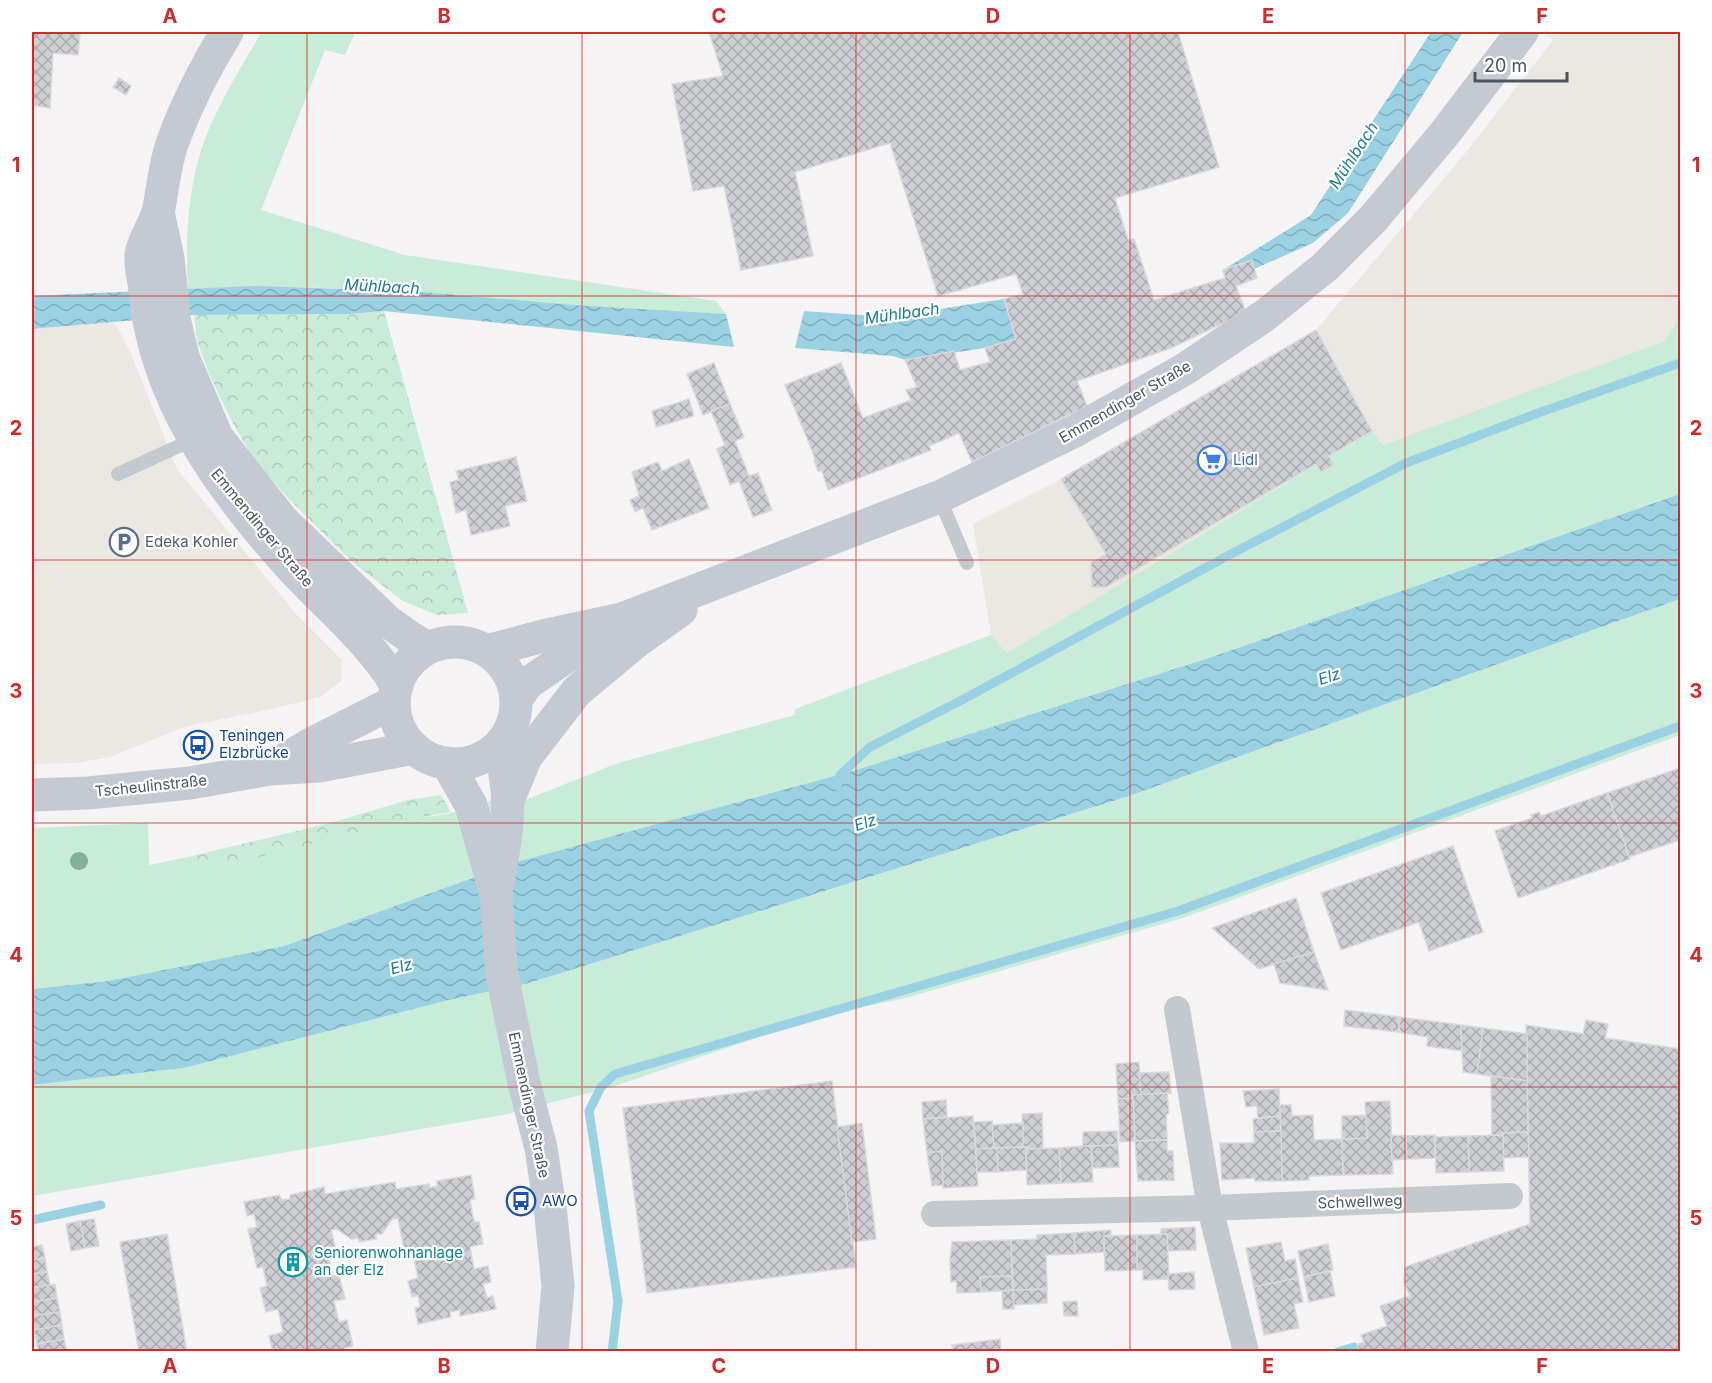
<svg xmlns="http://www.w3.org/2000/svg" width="1712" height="1383" font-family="Inter,sans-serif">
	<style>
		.commercial { fill: #eae8e1 }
		.grass { fill: #c8ecd7 }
		.forest { fill: url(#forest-crowns) }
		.water { fill: url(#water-waves) }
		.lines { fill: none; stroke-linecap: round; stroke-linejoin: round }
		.stream { stroke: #9ad2e4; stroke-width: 9 }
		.building { fill: url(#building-cross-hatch); stroke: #d7d9dd; stroke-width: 1.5 }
		.lane { stroke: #c2c9cf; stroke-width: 14 }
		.street { stroke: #c2c9cf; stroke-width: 26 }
		.secondary { stroke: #c3cad3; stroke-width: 33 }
		.tree { fill: #82b09a }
		.grid { fill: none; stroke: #d62828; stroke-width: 1.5; stroke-opacity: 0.55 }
		.labels { text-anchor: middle; stroke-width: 4.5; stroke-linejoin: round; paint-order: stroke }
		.street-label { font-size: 15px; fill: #4c555e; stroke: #fff }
		.shop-label { font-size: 15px; fill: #366cbe; stroke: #fff; text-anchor: start }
		.service-label { font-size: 15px; fill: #4e5e75; stroke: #fff; text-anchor: start }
		.transit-label { font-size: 15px; fill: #164399; stroke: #fff; text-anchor: start }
		.culture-label { font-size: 15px; fill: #0d838f; stroke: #fff; text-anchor: start }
		.water-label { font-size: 16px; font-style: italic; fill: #1c7b99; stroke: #fff }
		.neatline { fill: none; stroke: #d62828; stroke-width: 2 }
		.grid-label { font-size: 20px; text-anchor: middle; font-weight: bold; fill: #d62828 }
	</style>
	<defs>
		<pattern id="forest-crowns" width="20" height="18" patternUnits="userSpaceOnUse" patternTransform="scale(1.5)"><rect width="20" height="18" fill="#c8ecd7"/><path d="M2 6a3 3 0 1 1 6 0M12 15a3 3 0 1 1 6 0" fill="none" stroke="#adccbb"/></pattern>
		<pattern id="water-waves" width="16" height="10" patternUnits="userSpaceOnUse" patternTransform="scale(1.5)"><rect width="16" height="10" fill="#9ad2e4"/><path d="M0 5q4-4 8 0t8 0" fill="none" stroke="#80adbc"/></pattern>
		<pattern id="building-cross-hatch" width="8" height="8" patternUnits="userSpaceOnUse" patternTransform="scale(1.5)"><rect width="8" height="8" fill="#cdcfd4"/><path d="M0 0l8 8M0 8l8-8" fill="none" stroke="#a9abaf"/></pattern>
	</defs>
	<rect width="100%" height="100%" fill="#f5f3f3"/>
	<g class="commercial">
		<polygon points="1542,32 1680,32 1680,316 1665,341 1383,445 1372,431 1007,653 991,635 973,524 1061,479 1316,330 1467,151 1553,40"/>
		<polygon points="114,322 130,351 177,469 296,614 342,660 341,681 320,697 267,710 187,726 110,757 76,763 32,764 32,329"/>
	</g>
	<g class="grass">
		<path d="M262,32h93l-10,23 -20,-5 -64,160 144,45 311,46 10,13c-48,-2 -95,-4 -142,-8 -132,-11 -263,-24 -396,-17 -3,-53 0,-111 21,-160 15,-34 34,-66 53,-97z"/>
		<path d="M1680,316v178l-468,163 -359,114 -333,90 -236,85 -176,35 -76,8v-161l116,-5 1,42 39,-8 6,15 228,-55c10,-1 20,-2 29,-4 23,-6 46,-20 69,-11l98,-39 177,-48v-6l196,-74 16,18 365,-222 11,14 282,-104z"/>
		<polygon points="1680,599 1680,735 1183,918 906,998 824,1015 612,1087 503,1115 32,1196 32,1085 184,1068 449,1000 529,983 1129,796"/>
	</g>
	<g class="forest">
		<polygon points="384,311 468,613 437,615 403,601 352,562 290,500 254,460 230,418 210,376 197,341 194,315 350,314"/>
		<polygon points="441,795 451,812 422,817 194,873 188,857 330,823 408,800"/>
	</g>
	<g class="water">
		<polygon points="1431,32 1463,32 1348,213 1313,243 1254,269 1251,260 1223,270 1311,215"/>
		<polygon points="251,286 409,291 587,306 726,314 734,347 384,311 350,314 194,315 32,329 32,296"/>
		<polygon points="1004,299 1016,339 985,348 905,360 893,356 795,348 804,311 888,317"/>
		<polygon points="1680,494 1680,599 1129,796 529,983 449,1000 184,1068 32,1085 32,989 108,981 284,946 520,861 853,771 1212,657"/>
	</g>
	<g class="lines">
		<g class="stream">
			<polyline points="837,786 840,775 870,747 960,701 1231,554 1406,463 1541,412 1680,363"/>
			<polyline points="32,1220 101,1205"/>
			<polyline points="612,1352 618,1301 589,1111 601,1087 615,1074 1178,911 1680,726"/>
			<polyline points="1338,1352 1354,1347"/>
		</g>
	</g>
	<g class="building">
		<polygon points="32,32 80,32 78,55 53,53 50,108 32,105"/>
		<polygon points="709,32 1178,32 1219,167 1115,198 1128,240 1134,239 1154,300 1225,278 1223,270 1252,260 1257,278 1236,286 1246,312 1171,348 1077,381 1087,406 972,462 959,433 929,446 931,450 828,490 822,471 818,471 814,460 815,458 785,385 841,363 863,418 911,400 906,390 917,387 905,360 954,351 960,370 990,362 985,348 1016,339 1004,299 1023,294 1016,274 938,296 890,143 795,172 813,256 741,270 724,186 693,191 672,84 723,76"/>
		<polygon points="119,78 131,86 126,95 113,87"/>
		<polygon points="1316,330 1372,431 1329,456 1334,465 1321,472 1316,464 1106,587 1092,587 1091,563 1106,554 1061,479"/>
		<polygon points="714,363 730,404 703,415 687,374"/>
		<polygon points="689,399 694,416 656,427 652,411"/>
		<polygon points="730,404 744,437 735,441 749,476 758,473 772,510 753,517 739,481 730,485 717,449 725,445 711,411"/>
		<polygon points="516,457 527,501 505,506 510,526 471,535 466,510 456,513 450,482 459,480 456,471"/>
		<polygon points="689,459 709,508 652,530 643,508 635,512 630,500 639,496 632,472 658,462 662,471"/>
		<polygon points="1680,768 1680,840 1629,857 1607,793"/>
		<polygon points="1607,793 1630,859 1518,898 1495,831 1532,818 1531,815 1539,812 1541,816"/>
		<polygon points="1453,846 1483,932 1429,951 1419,922 1341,950 1321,893"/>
		<polygon points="1296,898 1314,952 1259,969 1212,928"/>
		<polygon points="1314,952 1328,990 1280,983 1274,964"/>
		<polygon points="1345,1010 1399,1017 1399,1032 1344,1026"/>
		<polygon points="1399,1017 1461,1025 1462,1051 1427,1046 1428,1037 1399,1032"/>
		<polygon points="1586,1020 1608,1024 1605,1038 1680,1049 1680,1352 1360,1352 1357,1345 1364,1342 1361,1335 1387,1326 1380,1306 1410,1296 1404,1282 1405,1267 1530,1224 1526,1025 1583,1034"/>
		<polygon points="1461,1025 1483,1028 1477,1074 1463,1072"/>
		<polygon points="1483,1028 1527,1034 1527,1081 1477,1074"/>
		<polygon points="1139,1062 1141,1095 1132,1095 1133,1098 1118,1099 1116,1064"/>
		<polygon points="1169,1072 1171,1093 1141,1095 1139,1073"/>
		<polygon points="1491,1076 1527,1081 1528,1132 1503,1133 1503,1135 1492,1135"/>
		<polygon points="832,1081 856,1267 647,1293 623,1108"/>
		<polygon points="1279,1089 1280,1116 1258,1118 1257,1106 1246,1107 1243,1091"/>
		<polygon points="1167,1093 1169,1113 1166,1115 1167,1140 1135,1141 1132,1095"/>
		<polygon points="1133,1098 1135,1141 1120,1142 1118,1099"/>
		<polygon points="946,1100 947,1117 923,1119 922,1102"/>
		<polygon points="1390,1101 1393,1174 1343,1175 1342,1139 1367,1138 1365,1102"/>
		<polygon points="1280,1105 1291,1105 1292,1116 1313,1115 1314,1140 1342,1139 1343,1175 1309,1176 1309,1180 1282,1181"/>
		<polygon points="1042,1113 1043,1148 1028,1149 1028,1147 1023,1147 1022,1114"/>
		<polygon points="1366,1115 1367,1138 1342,1139 1342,1116"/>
		<polygon points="973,1116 978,1186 943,1188 942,1151 927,1153 923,1119"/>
		<polygon points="1280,1116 1281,1131 1254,1132 1253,1119"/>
		<polygon points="992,1121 994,1148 976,1149 974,1122"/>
		<polygon points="862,1123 876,1239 852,1242 837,1127"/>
		<polygon points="1023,1123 1023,1147 994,1148 992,1125"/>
		<polygon points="1117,1131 1118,1145 1083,1146 1083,1132"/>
		<polygon points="1281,1131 1282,1181 1255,1181 1254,1178 1222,1180 1220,1143 1254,1143 1254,1132"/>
		<polygon points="1528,1132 1529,1157 1503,1158 1503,1133"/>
		<polygon points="1391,1135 1406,1136 1407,1159 1392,1160"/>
		<polygon points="1435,1135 1435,1158 1407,1159 1406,1136"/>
		<polygon points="1503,1135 1504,1171 1469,1172 1468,1136"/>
		<polygon points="1468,1136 1469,1172 1436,1173 1435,1137"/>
		<polygon points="1167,1140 1167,1151 1173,1151 1174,1180 1138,1181 1135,1141"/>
		<polygon points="1118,1145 1119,1167 1093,1168 1091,1146"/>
		<polygon points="1083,1146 1091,1146 1093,1182 1061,1183 1059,1148"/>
		<polygon points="1028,1147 1028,1149 1026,1149 1027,1170 998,1172 997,1148"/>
		<polygon points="997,1148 998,1172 977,1172 976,1149"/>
		<polygon points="1059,1148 1061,1183 1027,1185 1026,1149"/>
		<polygon points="942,1151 943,1185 932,1186 927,1153"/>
		<polygon points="471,1175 475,1199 470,1200 474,1222 479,1222 483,1244 470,1247 474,1269 488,1266 491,1282 483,1284 487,1298 493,1296 496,1309 460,1316 460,1310 450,1312 451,1317 418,1324 415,1308 420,1307 418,1295 412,1297 408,1281 418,1278 414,1257 406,1259 398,1218 392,1219 382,1234 376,1234 376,1239 359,1242 358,1238 351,1239 337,1229 331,1230 337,1254 328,1255 333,1276 339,1275 345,1299 334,1301 339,1322 347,1320 353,1346 345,1348 346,1352 273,1352 269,1336 283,1332 278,1309 266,1312 260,1288 267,1286 263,1267 257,1268 248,1229 257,1227 254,1214 247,1216 244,1202 279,1195 282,1200 290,1199 290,1195 324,1187 325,1194 395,1182 396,1189 429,1184 430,1188 437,1186 437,1181"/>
		<polygon points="94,1219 99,1246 85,1248 80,1221"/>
		<polygon points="80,1221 85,1248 71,1251 66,1224"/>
		<polygon points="1195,1227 1196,1250 1168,1251 1167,1234 1161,1235 1161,1229"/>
		<polygon points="1111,1230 1111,1236 1104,1236 1104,1252 1075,1254 1074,1233"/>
		<polygon points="1074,1233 1075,1254 1046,1255 1047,1289 1013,1290 1011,1240 1037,1239 1037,1235"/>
		<polygon points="167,1234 187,1352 139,1352 120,1242"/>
		<polygon points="1167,1234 1169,1279 1143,1280 1143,1270 1137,1270 1137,1235"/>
		<polygon points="1137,1235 1137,1270 1105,1271 1104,1236"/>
		<polygon points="1011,1240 1012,1276 980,1277 981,1292 957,1293 956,1281 951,1282 950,1259 952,1242"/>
		<polygon points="1281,1242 1285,1261 1295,1259 1298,1278 1254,1287 1246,1248"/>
		<polygon points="1328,1244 1333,1270 1304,1277 1298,1251"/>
		<polygon points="42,1245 45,1258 32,1260 32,1247"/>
		<polygon points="45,1258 47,1272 32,1274 32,1260"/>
		<polygon points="1330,1271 1335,1296 1309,1302 1304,1277"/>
		<polygon points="47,1272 50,1285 32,1288 32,1274"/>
		<polygon points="1194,1272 1195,1289 1169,1290 1168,1274"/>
		<polygon points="1012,1276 1013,1290 981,1292 980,1277"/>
		<polygon points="1298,1278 1303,1302 1294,1304 1299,1328 1264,1335 1254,1287"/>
		<polygon points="55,1284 57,1298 32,1302 32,1288"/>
		<polygon points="1047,1289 1047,1303 1013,1305 1013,1290"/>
		<polygon points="1013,1290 1014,1309 1003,1309 1002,1291"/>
		<polygon points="57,1298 60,1312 32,1316 32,1302"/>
		<polygon points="1077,1301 1078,1316 1064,1316 1063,1302"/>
		<polygon points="60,1312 62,1325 34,1330 32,1316"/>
		<polygon points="62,1325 64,1339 37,1344 34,1330"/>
		<polygon points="64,1339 67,1352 38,1352 37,1344"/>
		<polygon points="1000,1339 1001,1352 953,1352 952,1345"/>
	</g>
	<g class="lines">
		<g class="lane">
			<polyline points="118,474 179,446 193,437"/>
			<polyline points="939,497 967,563"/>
		</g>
		<g class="street">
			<polyline points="1177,1009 1210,1208 1246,1352"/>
			<polyline points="934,1214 1210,1208 1510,1196"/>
		</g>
		<g class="secondary">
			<path d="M227,32c-21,34 -40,71 -54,109 -8,22 -10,45 -14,67 -3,16 -16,31 -18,47 -1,11 3,25 4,36 9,106 74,196 143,273 36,40 81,75 109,122"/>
			<polyline points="158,212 168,258 174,318 183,357 217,437 283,521 387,621 411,638 428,648"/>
			<circle cx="455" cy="703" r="61"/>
			<polyline points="487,651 543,636 622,619 939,497 1075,431 1185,369 1264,316 1325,267 1373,219 1445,133 1522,32"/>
			<polyline points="516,699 528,683 607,629"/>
			<polyline points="447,763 471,805 496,895 502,975 524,1083 541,1148 551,1216 558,1286 552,1352"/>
			<polyline points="274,766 313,743 394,702"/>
			<polyline points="32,795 88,793 190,783 270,769 319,766 414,748"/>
			<polyline points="509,798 526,757 577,691 637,641 681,610"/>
			<path d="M497,887c7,-38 15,-74 8,-112"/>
		</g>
	</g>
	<circle class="tree" cx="79" cy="861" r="9"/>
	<path class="grid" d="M307,32v1320M582,32v1320M856,32v1320M1130,32v1320M1405,32v1320M32,296h1648M32,560h1648M32,823h1648M32,1087h1648"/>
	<defs>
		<g id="supermarket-ring" transform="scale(1.5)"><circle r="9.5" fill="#fff" stroke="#3f7fe0" stroke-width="1.5"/><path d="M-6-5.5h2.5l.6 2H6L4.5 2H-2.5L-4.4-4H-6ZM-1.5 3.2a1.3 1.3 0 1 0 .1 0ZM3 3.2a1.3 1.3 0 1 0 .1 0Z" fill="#3f7fe0"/></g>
		<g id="parking-ring" transform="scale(1.5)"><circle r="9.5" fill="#fff" stroke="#5c6f8a" stroke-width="1.5"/><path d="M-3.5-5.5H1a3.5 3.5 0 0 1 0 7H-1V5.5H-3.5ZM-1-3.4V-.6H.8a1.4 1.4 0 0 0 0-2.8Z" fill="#5c6f8a"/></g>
		<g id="bus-ring" transform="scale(1.5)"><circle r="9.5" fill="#fff" stroke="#1a4fb4" stroke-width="1.5"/><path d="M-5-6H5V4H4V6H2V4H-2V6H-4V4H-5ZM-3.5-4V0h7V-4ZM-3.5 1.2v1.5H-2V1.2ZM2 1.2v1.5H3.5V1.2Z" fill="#1a4fb4"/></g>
		<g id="building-ring" transform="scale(1.5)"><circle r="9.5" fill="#fff" stroke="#0f9aa8" stroke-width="1.5"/><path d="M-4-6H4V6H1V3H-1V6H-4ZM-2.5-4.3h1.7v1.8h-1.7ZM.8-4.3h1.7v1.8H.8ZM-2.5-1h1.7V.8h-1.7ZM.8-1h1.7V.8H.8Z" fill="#0f9aa8"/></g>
	</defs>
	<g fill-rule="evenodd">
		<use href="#supermarket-ring" x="1212" y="460"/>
		<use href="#parking-ring" x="124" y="542"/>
		<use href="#bus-ring" x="198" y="745"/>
		<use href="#bus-ring" x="521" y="1201"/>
		<use href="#building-ring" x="293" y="1262"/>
	</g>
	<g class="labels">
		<g class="street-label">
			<text transform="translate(1125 402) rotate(-30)" y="5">Emmendinger Straße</text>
			<text transform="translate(262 528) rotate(50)" y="5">Emmendinger Straße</text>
			<text transform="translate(151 786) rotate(-6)" y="5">Tscheulinstraße</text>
			<text transform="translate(529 1105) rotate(78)" y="5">Emmendinger Straße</text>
			<text transform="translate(1360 1202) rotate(-2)" y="5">Schwellweg</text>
		</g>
		<g class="shop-label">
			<text x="1233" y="465">Lidl</text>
		</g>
		<g class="service-label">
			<text x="145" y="547">Edeka Kohler</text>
		</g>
		<g class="transit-label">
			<text x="219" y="741">Teningen<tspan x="219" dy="17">Elzbrücke</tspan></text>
			<text x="542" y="1206">AWO</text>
		</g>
		<g class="culture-label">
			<text x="314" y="1258">Seniorenwohnanlage<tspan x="314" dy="17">an der Elz</tspan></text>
		</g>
		<g class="water-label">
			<text transform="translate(1353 155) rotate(-57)" y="6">Mühlbach</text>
			<text transform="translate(382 286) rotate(3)" y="6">Mühlbach</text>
			<text transform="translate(902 313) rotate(-8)" y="6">Mühlbach</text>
			<text transform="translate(1329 676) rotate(-18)" y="6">Elz</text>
			<text transform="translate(865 822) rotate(-18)" y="6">Elz</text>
			<text transform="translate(401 966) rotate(-16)" y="6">Elz</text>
		</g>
	</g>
	<rect width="1712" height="1383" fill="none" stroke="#ffffff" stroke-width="66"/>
	<path d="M1475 72v9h92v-9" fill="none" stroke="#4c555e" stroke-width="3"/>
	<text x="1484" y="72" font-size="18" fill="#4c555e" stroke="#ffffff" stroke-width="4.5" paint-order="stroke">20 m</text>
	<rect x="33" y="33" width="1646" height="1317" class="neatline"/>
	<g class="grid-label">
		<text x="170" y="23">A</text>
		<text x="444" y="23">B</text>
		<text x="719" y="23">C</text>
		<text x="993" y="23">D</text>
		<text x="1268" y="23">E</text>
		<text x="1542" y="23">F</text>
		<text x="16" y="172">1</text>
		<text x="1696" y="172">1</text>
		<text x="16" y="435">2</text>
		<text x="1696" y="435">2</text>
		<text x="16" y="698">3</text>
		<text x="1696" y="698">3</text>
		<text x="16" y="962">4</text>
		<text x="1696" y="962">4</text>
		<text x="16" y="1225">5</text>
		<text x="1696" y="1225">5</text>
		<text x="170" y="1373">A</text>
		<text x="444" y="1373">B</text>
		<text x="719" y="1373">C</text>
		<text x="993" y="1373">D</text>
		<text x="1268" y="1373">E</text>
		<text x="1542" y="1373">F</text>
	</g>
</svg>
